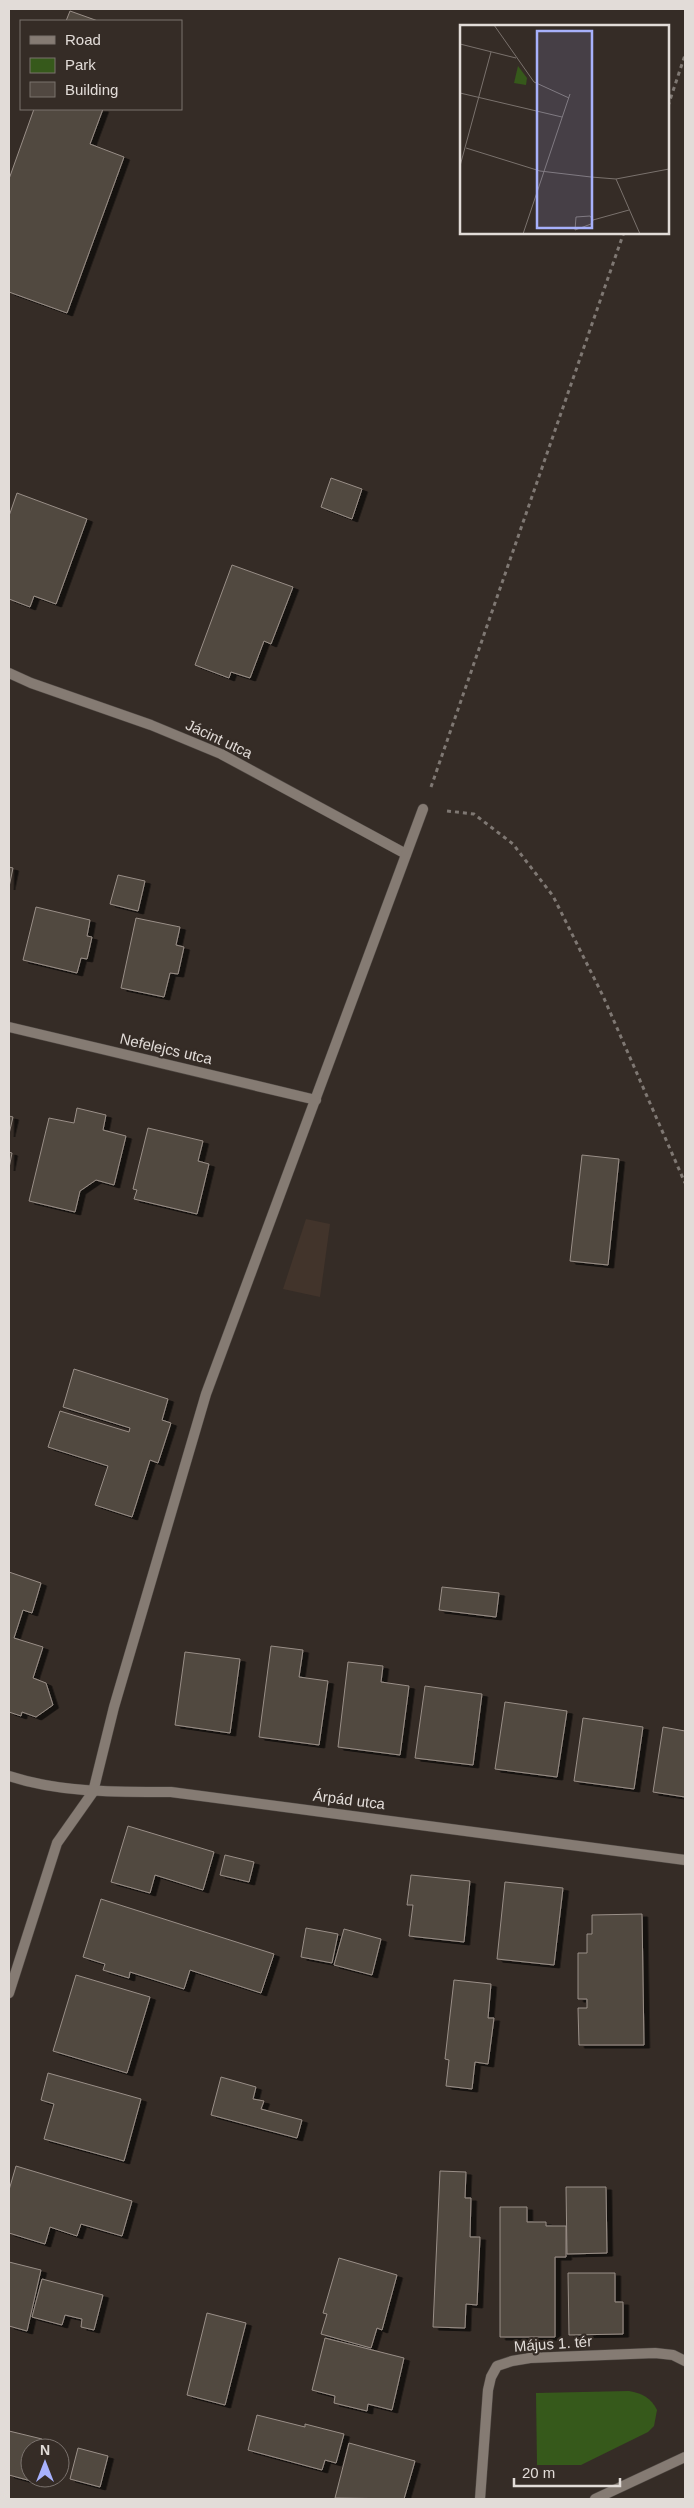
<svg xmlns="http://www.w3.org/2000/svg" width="694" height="2508" font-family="Arial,sans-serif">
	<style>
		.built { fill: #42342b }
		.green { fill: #36591b }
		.building { fill: #514841; stroke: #998f87; filter: url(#shadow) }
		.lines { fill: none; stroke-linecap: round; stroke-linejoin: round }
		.street-casing { stroke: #4f4843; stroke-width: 11 }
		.path { stroke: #7f7873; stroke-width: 3; stroke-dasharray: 4 4; stroke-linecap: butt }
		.street { stroke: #857b73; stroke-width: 10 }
		.labels { text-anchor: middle; stroke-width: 4.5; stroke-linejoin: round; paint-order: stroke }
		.street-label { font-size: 15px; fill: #e2dcd8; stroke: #352c26 }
		.inset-road { fill: none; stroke: #7a726d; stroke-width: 1 }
		.view { fill: #a7b1fc; fill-opacity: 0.15; stroke: #a7b1fc; stroke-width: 2.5 }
		.inset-edge { fill: none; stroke: #e2dcd8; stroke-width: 2.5 }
	</style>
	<defs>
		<filter id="shadow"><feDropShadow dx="5.5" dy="3" stdDeviation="0" flood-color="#0009"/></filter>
	</defs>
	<rect width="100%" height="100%" fill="#352c26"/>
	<polygon class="built" points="306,1219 330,1224 320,1297 283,1289"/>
	<path class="green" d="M629,2391c13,2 22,7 28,19l-3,16 -6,6 -67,33h-44l-1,-72z"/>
	<g class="building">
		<polygon points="70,11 98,21 66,21"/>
		<polygon points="34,109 103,109 90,144 124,157 67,313 9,292 9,179"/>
		<polygon points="331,478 362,489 352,519 321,507"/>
		<polygon points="17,493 87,519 56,604 34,596 30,607 9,599 9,516"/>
		<polygon points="232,565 293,587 271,644 264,641 250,678 231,672 229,678 195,665"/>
		<polygon points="9,867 13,868 9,887"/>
		<polygon points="118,875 145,881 138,911 110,904"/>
		<polygon points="36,907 90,920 87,936 92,937 87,959 81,958 77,973 23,960"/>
		<polygon points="136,918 180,927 176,945 184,947 178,974 170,973 164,997 121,988"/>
		<polygon points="77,1108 106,1115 103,1130 126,1136 114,1185 96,1180 80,1191 75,1212 29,1201 49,1118 74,1123"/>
		<polygon points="9,1116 13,1117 9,1134"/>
		<polygon points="148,1128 203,1141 198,1161 209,1164 197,1214 134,1199 137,1190 133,1189"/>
		<polygon points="9,1152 12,1153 9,1168"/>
		<polygon points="582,1155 619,1159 608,1265 570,1261"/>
		<polygon points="74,1369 168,1399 162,1420 171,1423 158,1463 150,1460 132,1517 95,1505 108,1466 48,1447 60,1411 129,1432 130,1428 63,1407"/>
		<polygon points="9,1572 41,1583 32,1613 23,1610 14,1638 43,1647 33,1678 46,1683 53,1705 36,1717 22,1712 21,1716 9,1712"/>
		<polygon points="442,1587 499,1593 496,1617 439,1610"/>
		<polygon points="271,1646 303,1650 299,1677 328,1681 319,1745 259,1737"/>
		<polygon points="185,1652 240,1659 230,1733 175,1725"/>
		<polygon points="348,1662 383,1666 381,1682 409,1686 400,1755 338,1747"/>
		<polygon points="425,1686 482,1694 473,1765 415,1758"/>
		<polygon points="505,1702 567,1711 557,1777 495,1769"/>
		<polygon points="583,1718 643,1727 634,1789 574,1781"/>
		<polygon points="663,1727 685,1731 685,1797 653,1792"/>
		<polygon points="128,1826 214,1852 203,1890 155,1875 150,1893 111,1882"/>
		<polygon points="225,1855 254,1862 249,1882 220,1875"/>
		<polygon points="411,1875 470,1881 464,1942 409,1936 413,1905 407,1905"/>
		<polygon points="505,1882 563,1888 554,1965 497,1959"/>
		<polygon points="101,1899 274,1954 261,1993 190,1970 184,1989 130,1972 129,1978 103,1970 105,1964 83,1957"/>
		<polygon points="642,1914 644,2045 579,2045 578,2008 587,2008 587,1999 578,1999 578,1953 587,1953 587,1934 592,1934 592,1915"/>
		<polygon points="306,1928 338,1934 332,1963 301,1957"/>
		<polygon points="344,1929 381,1939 372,1975 334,1965"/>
		<polygon points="76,1975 150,1997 127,2073 53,2051"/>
		<polygon points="454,1980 491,1984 488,2018 494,2018 488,2064 475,2062 472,2089 446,2086 449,2060 445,2059"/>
		<polygon points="48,2073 141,2099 124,2161 44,2139 54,2104 41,2100"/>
		<polygon points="221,2077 256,2087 253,2099 264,2101 261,2109 302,2120 297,2138 211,2115"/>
		<polygon points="16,2166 132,2201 122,2236 81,2224 77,2236 50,2227 45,2244 9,2233 9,2190"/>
		<polygon points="440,2171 466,2172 465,2198 471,2198 470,2237 480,2237 477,2305 466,2304 465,2328 433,2327"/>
		<polygon points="566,2187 606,2187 607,2253 567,2254"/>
		<polygon points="500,2207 527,2207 527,2222 546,2222 546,2226 566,2226 566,2257 555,2257 555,2337 500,2337"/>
		<polygon points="339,2258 397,2275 382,2330 377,2328 371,2348 321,2334 327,2314 323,2313"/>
		<polygon points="9,2262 41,2270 27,2331 9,2326"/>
		<polygon points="568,2273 615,2273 615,2302 623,2302 623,2334 569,2335"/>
		<polygon points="42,2279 103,2295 94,2330 81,2327 82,2319 65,2315 62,2325 32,2317"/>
		<polygon points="207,2313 246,2323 225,2405 187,2395"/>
		<polygon points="325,2338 404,2358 392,2410 368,2404 367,2411 334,2403 335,2396 312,2390"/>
		<polygon points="257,2415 305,2427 305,2424 344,2434 336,2463 325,2460 322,2470 248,2450"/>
		<polygon points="9,2431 42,2439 39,2448 30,2448 31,2481 9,2475"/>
		<polygon points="349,2443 415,2461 404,2499 335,2498"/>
		<polygon points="78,2448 108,2456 100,2487 70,2479"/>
	</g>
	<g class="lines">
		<g class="street-casing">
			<g id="street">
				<polyline points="9,673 31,683 151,725 221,754 406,854"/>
				<polyline points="9,1027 316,1100"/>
				<path d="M9,1776c52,17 107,16 162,16l514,68"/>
				<polyline points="9,1993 57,1843 93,1792 114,1707 206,1394 423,809"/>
				<polyline points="480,2499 488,2390 491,2377 497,2366 512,2361 530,2358 655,2353 673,2355 685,2361"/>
				<polyline points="595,2499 685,2457"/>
			</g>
		</g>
		<g class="path">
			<polyline points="668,106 685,55"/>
			<polyline points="431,787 624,232"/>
			<polyline points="447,811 474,814 513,844 553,896 603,996 685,1183"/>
		</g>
		<use href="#street" class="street"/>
	</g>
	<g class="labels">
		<g class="street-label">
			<text transform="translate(219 739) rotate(25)" y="5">Jácint utca</text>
			<text transform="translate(166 1049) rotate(13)" y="5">Nefelejcs utca</text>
			<text transform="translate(349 1800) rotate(7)" y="5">Árpád utca</text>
			<text transform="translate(553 2344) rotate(-4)" y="5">Május 1. tér</text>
		</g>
	</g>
	<g transform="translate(460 25)">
		<rect width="209" height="209" fill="#352c26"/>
		<path d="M58,41l9,12 -1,7 -12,-2z" fill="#36591b"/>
		<path class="inset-road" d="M34,0l40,57 35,16M0,19l56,14M0,68l102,24M6,123l74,23 51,6 25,2 53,-10M0,141l31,-114M156,154l24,55M133,195l-2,4 -16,6 1,-13 14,-1 3,4 36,-10M63,209l47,-140"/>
		<path class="view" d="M77,6h55v197h-55z"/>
		<rect width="209" height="209" class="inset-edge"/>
	</g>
	<rect width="694" height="2508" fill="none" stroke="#e2dcd8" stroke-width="20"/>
	<rect x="20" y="20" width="162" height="90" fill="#352c26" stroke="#7a726d"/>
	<rect x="30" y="36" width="25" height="8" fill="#857b73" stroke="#7a726d"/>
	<text x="65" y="45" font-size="15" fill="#e2dcd8">Road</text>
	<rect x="30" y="58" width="25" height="15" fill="#36591b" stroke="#7a726d"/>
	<text x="65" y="70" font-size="15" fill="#e2dcd8">Park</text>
	<rect x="30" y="82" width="25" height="15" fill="#514841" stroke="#7a726d"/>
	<text x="65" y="95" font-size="15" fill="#e2dcd8">Building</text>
	<g transform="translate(45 2463)"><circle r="24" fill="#352c26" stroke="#7a726d"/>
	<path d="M0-4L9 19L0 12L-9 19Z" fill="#a7b1fc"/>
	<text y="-8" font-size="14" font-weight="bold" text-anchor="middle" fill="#e2dcd8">N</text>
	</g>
	<path d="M514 2478v8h106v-8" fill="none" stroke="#e2dcd8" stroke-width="2.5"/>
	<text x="522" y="2478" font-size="15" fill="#e2dcd8" stroke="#352c26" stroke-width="4" paint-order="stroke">20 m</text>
</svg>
